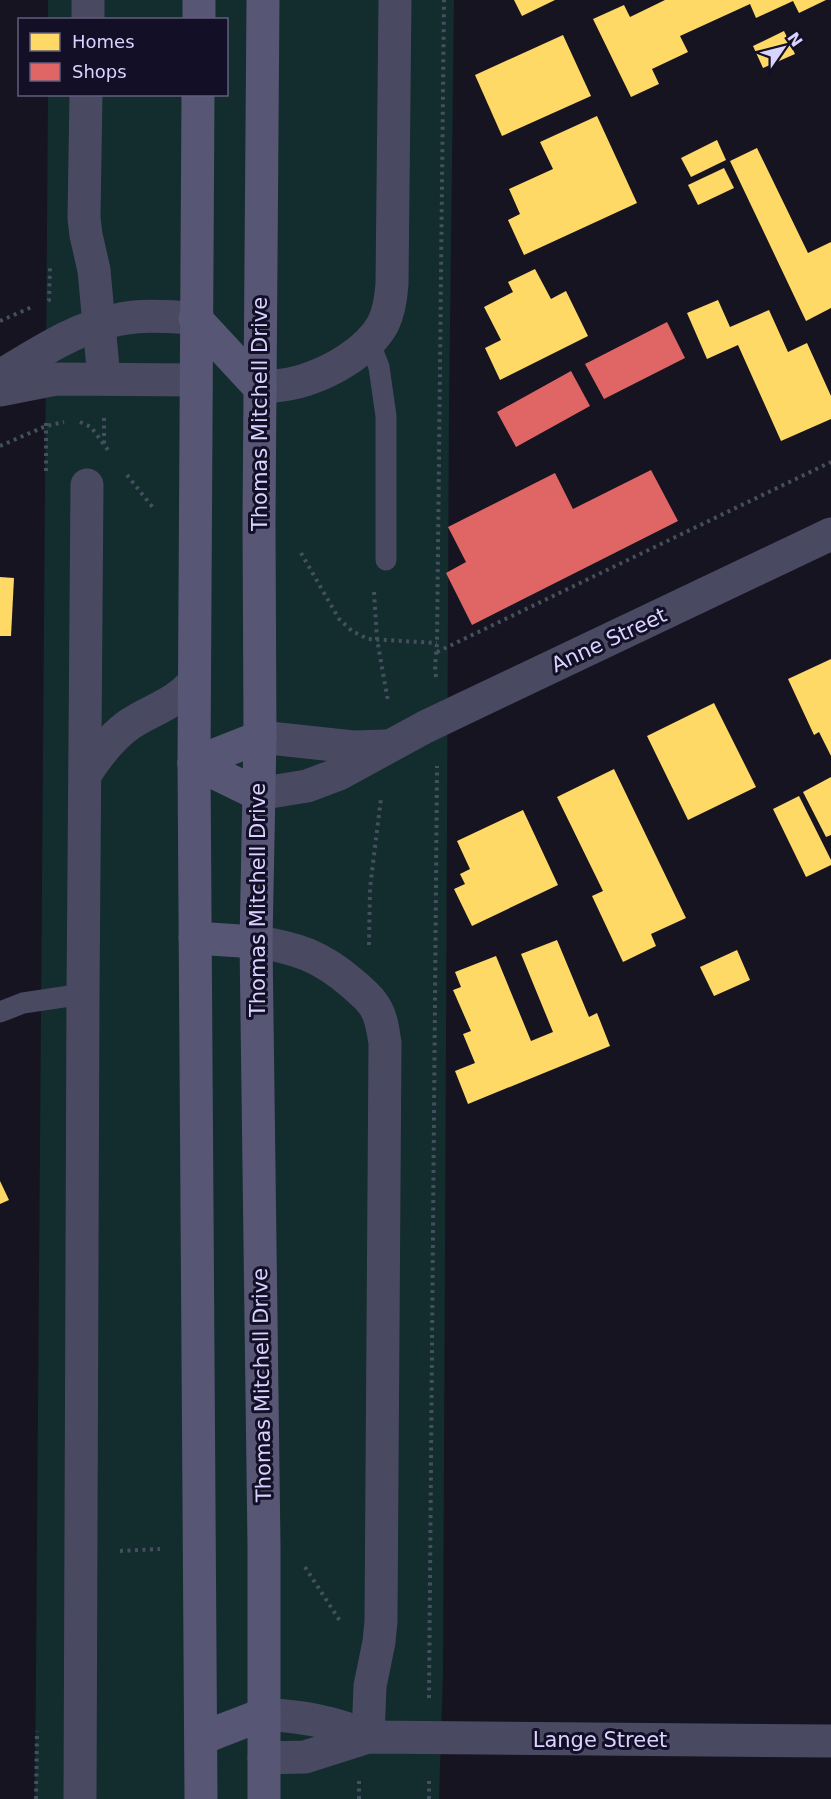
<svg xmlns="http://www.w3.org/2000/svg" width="831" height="1799" font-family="'DejaVu Sans',sans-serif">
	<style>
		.green { fill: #132c2d }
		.homes { fill: #ffd966 }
		.shops { fill: #e06666 }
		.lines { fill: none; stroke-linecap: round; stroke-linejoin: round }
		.path { stroke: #44505f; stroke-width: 4; stroke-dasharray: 3 4.5; stroke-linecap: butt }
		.service { stroke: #4a4962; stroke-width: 21 }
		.minor { stroke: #4a4962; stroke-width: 33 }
		.secondary { stroke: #575674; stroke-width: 33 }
		.labels { text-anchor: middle; stroke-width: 6; stroke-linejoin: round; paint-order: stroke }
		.street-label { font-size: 21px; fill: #d9d4ff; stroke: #130f26 }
	</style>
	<rect width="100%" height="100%" fill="#161421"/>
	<polygon class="green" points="48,0 454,0 449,410 443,1676 439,1799 35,1799 48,95 226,94 226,20 48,19"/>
	<g class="homes">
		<polygon points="514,0 555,0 522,16"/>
		<polygon points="665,0 826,0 799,13 793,1 756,18 750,4 680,36 688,52 652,69 659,84 631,97 593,19 624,5 630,17"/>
		<polygon points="784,31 795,54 763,68 753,46"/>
		<polygon points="563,35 591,96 502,136 475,75"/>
		<polygon points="597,116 637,203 524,255 508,220 520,214 509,189 553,169 540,142"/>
		<polygon points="717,140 726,160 691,177 681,158"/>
		<polygon points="757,148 808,253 831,242 831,308 806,321 730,161"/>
		<polygon points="724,168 734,188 698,205 688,185"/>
		<polygon points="535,269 551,299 566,291 588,336 500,380 485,348 501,340 484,307 513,292 508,282"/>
		<polygon points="718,300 730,327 769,310 788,352 807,343 831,396 831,419 781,441 738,345 707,359 687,313"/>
		<polygon points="0,577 14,578 11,636 0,636"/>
		<polygon points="831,659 831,756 819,732 814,735 788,679"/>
		<polygon points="714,703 756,787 688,820 647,736"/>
		<polygon points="614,769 686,918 651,934 656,946 623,962 592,896 603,891 557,797"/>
		<polygon points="831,777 831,835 826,837 803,792"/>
		<polygon points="799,796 831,860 831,865 806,877 773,809"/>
		<polygon points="523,810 558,885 472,926 454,889 465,884 460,874 470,869 457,841"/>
		<polygon points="557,940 589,1017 597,1013 610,1046 468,1104 455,1071 475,1063 463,1034 471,1031 453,990 461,987 455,972 496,956 531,1041 553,1032 521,954"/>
		<polygon points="737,950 750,980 714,996 700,967"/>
		<polygon points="0,1181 9,1200 0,1204"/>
	</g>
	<g class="shops">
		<polygon points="667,322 685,358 604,399 585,364"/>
		<polygon points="571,371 590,406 516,447 497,412"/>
		<polygon points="651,470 678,521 472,625 446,573 466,562 448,527 555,473 573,509"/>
	</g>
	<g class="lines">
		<g class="path">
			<polyline points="48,301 49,300 50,267"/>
			<polyline points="0,321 32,307"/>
			<polyline points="104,418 104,444"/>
			<polyline points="80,422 91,427 108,450"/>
			<polyline points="46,423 46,475"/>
			<polyline points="0,446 46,426 64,422"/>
			<polyline points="127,475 154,509"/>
			<polyline points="301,553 339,619 352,631 368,639 437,643"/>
			<polyline points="374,592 377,639 388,701"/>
			<polyline points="437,652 831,462"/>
			<polyline points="436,677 435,666 437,643 444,0"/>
			<polyline points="369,945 370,888 381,798"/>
			<polyline points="120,1551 160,1549"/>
			<polyline points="305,1567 340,1621"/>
			<polyline points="429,1698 437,766"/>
			<polyline points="359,1781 359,1799"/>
			<polyline points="36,1799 37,1731"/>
			<polyline points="429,1799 429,1777"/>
		</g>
		<g class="service">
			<polyline points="369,341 379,367 386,416 386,560"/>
			<polyline points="0,1012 23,1003 83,994"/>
		</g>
		<g class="minor">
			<polyline points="88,20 88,0"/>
			<polyline points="86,94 84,218 86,235 94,270 104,379"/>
			<path d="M0,376c37,-22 78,-50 121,-57 24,-5 50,-2 74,-1"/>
			<path d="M260,388c15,-2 31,-3 45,-8 28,-9 63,-29 78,-56 6,-12 8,-26 9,-40l3,-284"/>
			<polyline points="0,390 56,379 195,380"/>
			<polyline points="260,737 353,747 386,746"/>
			<path d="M86,773c12,-18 26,-37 44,-49 21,-14 47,-21 64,-42"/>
			<polyline points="258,794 307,786 339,774 425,727 831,534"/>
			<path d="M256,942c40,5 66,15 97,42 8,7 17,14 22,23 7,11 8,24 10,36l-4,578 -2,21 -9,44 -2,51"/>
			<path d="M264,1714c39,3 69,7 104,23"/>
			<polyline points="264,1758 305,1757 368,1737 831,1741"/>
			<polyline points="80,1799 83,994 87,485"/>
		</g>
		<g class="secondary">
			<polyline points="263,0 259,521 260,737 256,942 264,1546 264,1799"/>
			<polyline points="199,20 199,0"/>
			<polyline points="198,94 194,763 201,1799"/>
			<polyline points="195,318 260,388"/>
			<polyline points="194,763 258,794"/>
			<polyline points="194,763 260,737"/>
			<polyline points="195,938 256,942"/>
			<polyline points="202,1738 264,1714"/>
		</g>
	</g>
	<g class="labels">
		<g class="street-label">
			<text transform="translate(260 414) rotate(-90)" y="7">Thomas Mitchell Drive</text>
			<text transform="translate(609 640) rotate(-25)" y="7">Anne Street</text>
			<text transform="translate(258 900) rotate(-90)" y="7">Thomas Mitchell Drive</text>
			<text transform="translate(262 1385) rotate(-91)" y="7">Thomas Mitchell Drive</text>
			<text x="600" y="1747">Lange Street</text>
		</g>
	</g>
	<rect x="18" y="18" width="210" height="78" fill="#130f26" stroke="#625e7d" stroke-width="1.5"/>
	<rect x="30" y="33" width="30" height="18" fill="#ffd966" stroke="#625e7d" stroke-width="1.5"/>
	<text x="72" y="48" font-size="18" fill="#d9d4ff">Homes</text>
	<rect x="30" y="63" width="30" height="18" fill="#e06666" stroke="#625e7d" stroke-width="1.5"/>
	<text x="72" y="78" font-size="18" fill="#d9d4ff">Shops</text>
	<g transform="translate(783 48) rotate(55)" stroke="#130f26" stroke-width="4.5" paint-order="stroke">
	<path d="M0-4.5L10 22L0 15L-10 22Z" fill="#d9d4ff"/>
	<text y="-9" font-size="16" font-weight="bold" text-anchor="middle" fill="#d9d4ff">N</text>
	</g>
</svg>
